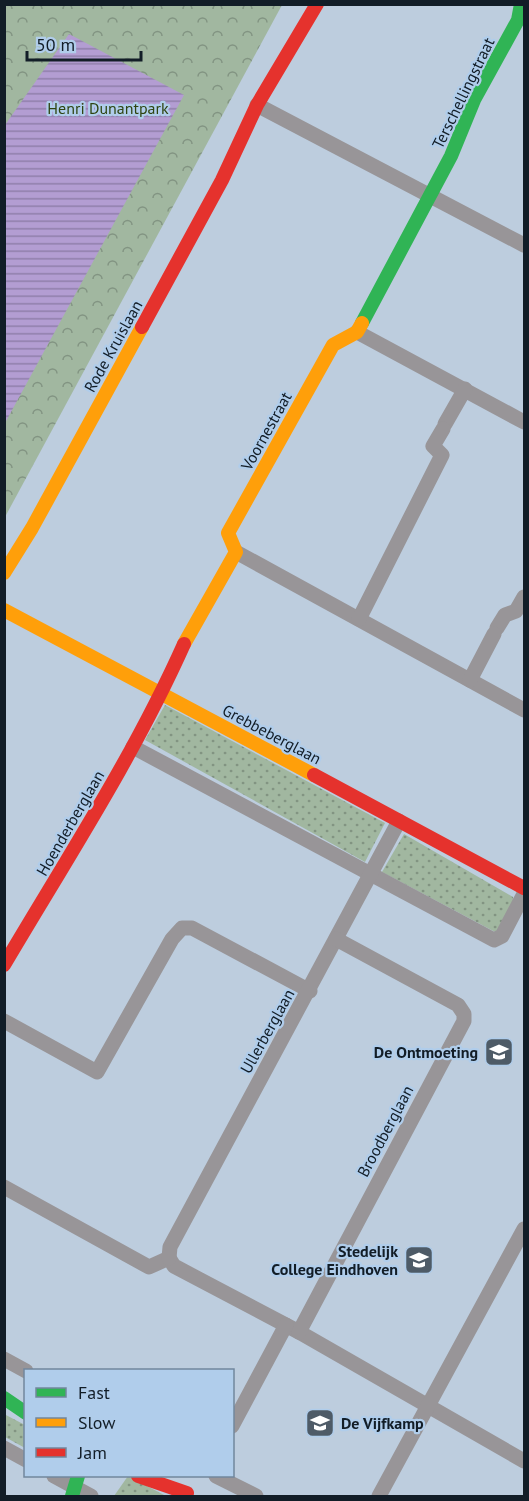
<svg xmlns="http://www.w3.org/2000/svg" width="529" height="1501" font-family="'PT Sans',sans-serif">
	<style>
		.grass { fill: url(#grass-dots) }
		.forest { fill: url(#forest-crowns) }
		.water { fill: url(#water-rules) }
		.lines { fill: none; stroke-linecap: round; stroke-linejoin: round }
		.street { stroke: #989598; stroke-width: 15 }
		.fast { stroke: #30b455; stroke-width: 14 }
		.slow { stroke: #ff9f0a; stroke-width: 14 }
		.jam { stroke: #e5322d; stroke-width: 14 }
		.labels { text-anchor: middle; stroke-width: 4.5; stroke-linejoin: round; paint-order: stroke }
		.street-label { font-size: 16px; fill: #121d27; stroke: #b0cdeb }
		.park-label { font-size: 16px; fill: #2e4410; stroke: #b0cdeb }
		.poi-label { font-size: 16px; font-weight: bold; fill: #121d27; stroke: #b0cdeb; text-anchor: end }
	</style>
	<defs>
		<pattern id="grass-dots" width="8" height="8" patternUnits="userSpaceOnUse" patternTransform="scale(1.5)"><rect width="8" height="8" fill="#a1b7a0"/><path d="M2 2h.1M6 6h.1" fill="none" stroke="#829482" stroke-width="1.8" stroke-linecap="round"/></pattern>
		<pattern id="forest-crowns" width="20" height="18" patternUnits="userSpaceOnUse" patternTransform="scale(1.5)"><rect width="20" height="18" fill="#a1b7a0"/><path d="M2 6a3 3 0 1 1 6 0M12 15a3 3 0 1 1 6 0" fill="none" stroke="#829482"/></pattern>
		<pattern id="water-rules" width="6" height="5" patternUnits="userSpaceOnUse" patternTransform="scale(1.5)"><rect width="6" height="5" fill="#b39dd2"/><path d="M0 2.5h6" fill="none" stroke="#907faa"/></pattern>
	</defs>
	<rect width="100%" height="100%" fill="#bdcdde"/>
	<g class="grass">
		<polygon points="165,705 385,823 365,862 145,740"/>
		<polygon points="404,834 513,897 514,902 497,933 382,872"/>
		<polygon points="4,1414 25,1425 25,1448 5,1437"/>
		<polygon points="128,1476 166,1496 114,1496"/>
	</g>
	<polygon class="forest" points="5,5 282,5 5,517"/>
	<polygon class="water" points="69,34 184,95 5,423 5,125"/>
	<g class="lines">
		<g class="street">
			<polyline points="257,105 524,245"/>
			<polyline points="357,332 524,422"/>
			<polyline points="445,424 465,389"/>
			<polyline points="236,552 524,710"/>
			<polyline points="359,619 442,455 433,446 443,429"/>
			<polyline points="497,628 505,615 516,611 524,597"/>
			<polyline points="470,680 494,634"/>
			<polyline points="133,747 494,940 502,936 524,894"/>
			<polyline points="4,1021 97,1072 172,939 182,928 192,928 310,991"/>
			<polyline points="4,1187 149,1267 169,1258 174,1266 299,1332 524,1461"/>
			<polyline points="169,1258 170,1247 399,821"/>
			<polyline points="299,1332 464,1021 464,1014 458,1005 336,939"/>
			<polyline points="4,1359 26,1371"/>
			<polyline points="232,1426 286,1325"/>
			<polyline points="4,1448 26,1460"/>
			<polyline points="54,1476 91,1496"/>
			<polyline points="216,1476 256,1496"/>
			<polyline points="379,1496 524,1229"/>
		</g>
		<g class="fast">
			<polyline points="362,323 451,156 474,100 518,20 521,4"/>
			<polyline points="4,1398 26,1413"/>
			<polyline points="72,1496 78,1476"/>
		</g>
		<g class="slow">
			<polyline points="4,573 32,528 142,327"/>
			<polyline points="4,610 314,775"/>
			<polyline points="184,644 236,552 228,533 333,345 357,332 362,323"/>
		</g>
		<g class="jam">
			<polyline points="142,327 222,180 257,105 317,4"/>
			<polyline points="314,775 524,888"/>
			<path d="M4,965c62,-105 130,-209 180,-321"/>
			<polyline points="138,1476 187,1493"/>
		</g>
	</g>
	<defs>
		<g id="school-square" transform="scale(1.5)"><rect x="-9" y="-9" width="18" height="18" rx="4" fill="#4e5b67" stroke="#b0cdeb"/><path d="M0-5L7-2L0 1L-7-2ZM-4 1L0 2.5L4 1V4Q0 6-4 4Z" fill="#fff"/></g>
	</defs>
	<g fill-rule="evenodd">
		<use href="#school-square" x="499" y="1052"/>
		<use href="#school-square" x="419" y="1260"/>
		<use href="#school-square" x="320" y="1423"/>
	</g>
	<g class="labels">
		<g class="street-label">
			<text transform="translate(463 93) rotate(-64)" y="6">Terschellingstraat</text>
			<text transform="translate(113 346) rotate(-61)" y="6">Rode Kruislaan</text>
			<text transform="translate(266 431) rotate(-61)" y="6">Voornestraat</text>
			<text transform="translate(272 734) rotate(28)" y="6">Grebbeberglaan</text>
			<text transform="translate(70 823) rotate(-60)" y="6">Hoenderberglaan</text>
			<text transform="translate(267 1031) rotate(-61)" y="6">Ullerberglaan</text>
			<text transform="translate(385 1131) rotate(-62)" y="6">Broodberglaan</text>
		</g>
		<g class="park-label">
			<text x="108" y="114">Henri Dunantpark</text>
		</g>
		<g class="poi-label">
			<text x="478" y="1058">De Ontmoeting</text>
			<text x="398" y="1257">Stedelijk<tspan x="398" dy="18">College Eindhoven</tspan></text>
			<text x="341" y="1429" text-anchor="start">De Vijfkamp</text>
		</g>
	</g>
	<rect width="529" height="1501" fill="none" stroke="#121d27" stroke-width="12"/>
	<rect x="24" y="1369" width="210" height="108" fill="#b0cdeb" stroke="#71879d" stroke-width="1.5"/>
	<rect x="36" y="1388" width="30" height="9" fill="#30b455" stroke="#71879d" stroke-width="1.5"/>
	<text x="78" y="1399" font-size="18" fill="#121d27">Fast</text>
	<rect x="36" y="1418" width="30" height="9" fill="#ff9f0a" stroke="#71879d" stroke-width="1.5"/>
	<text x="78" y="1429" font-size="18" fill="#121d27">Slow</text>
	<rect x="36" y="1448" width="30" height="9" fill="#e5322d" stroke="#71879d" stroke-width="1.5"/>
	<text x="78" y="1459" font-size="18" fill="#121d27">Jam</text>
	<path d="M27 51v9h114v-9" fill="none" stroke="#121d27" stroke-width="3"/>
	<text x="36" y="51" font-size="18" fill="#121d27" stroke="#b0cdeb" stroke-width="4.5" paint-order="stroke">50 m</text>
</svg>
